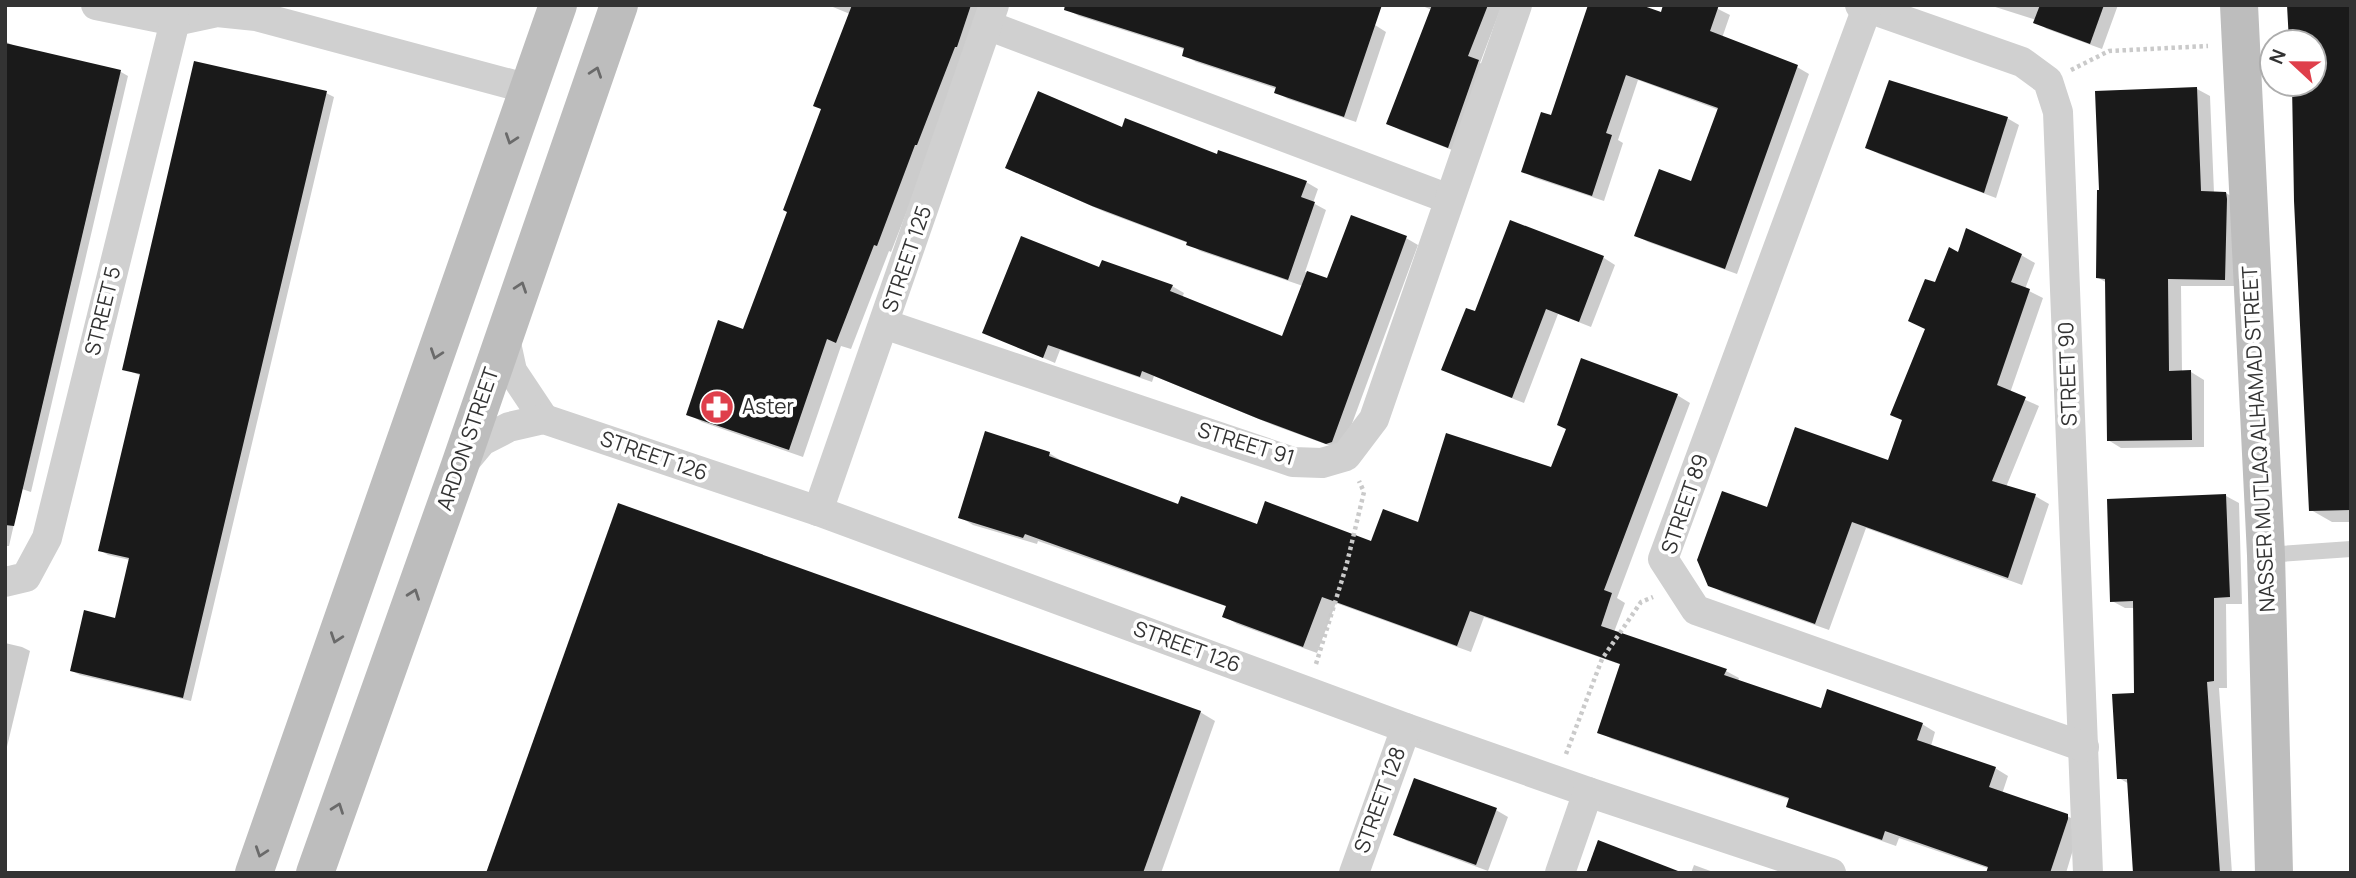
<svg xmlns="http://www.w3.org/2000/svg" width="2356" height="878" font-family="Manrope,sans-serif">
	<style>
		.shadow { fill: #0003 }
		.building { fill: #1a1a1a }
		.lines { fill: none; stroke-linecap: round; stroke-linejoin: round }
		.path { stroke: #cacaca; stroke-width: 4.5; stroke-dasharray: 3.5 3.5; stroke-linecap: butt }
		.lane { stroke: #d0d0d0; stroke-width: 16 }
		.street { stroke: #d0d0d0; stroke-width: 30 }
		.secondary { stroke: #bdbdbd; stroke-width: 38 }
		.oneway { stroke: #6a6a6a }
		.labels { text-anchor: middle; stroke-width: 7; stroke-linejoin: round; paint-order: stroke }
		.street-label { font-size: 21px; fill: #333; stroke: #fff }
		.poi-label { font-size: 21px; fill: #333; stroke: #fff; text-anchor: start }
	</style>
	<rect width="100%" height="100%" fill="#fff"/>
	<g class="shadow">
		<polygon points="828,5 988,5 891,252 889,251 851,349 841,346 803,457 702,422 688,414 744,331 789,212 823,109 850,14"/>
		<polygon points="1420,5 1502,5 1480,63 1490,69 1460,153 1400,130 1388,123 1432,10"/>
		<polygon points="1710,5 1730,15 1722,38 1797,67 1809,74 1737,274 1648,242 1637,236 1692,183 1719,110 1638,80 1618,140 1623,143 1604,201 1535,178 1523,171 1552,117 1662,14"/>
		<polygon points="1989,5 2118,5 2102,49 2047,29 2036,22 2036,20"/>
		<polygon points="2351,5 2351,522 2332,522 2311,510 2292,84 2314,84 2314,42 2291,42"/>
		<polygon points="1068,10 1375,25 1386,32 1356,122 1288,99 1276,92 1277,89 1196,62 1184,55 1186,50 1079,16"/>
		<polygon points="5,41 16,47 121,72 128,76 31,492 22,489 9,546 5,546"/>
		<polygon points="2197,89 2210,96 2214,193 2226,193 2239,201 2238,286 2181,286 2182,372 2191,372 2204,380 2204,447 2121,448 2108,440 2107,283 2097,277"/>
		<polygon points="326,93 334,97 191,701 80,675 72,671 116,620 130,560 108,555 100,550 142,376 124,369"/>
		<polygon points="2007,118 2019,125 1996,198 1879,154 1867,147"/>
		<polygon points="1123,130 1306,182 1318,189 1313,203 1326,210 1305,272 1328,280 1406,238 1418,245 1343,448 1339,449 1273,425 1154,376 1152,382 1060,350 1055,363 984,332 1100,270 1172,286 1184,293 1182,298 1283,338 1303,286 1200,251 1188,243 1105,212 1019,174"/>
		<polygon points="1511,222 1604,258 1615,265 1591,327 1558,314 1524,403 1455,376 1443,369 1476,313"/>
		<polygon points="1959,254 2021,255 2035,263 2025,289 2043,298 2010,393 2039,406 2006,487 2035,496 2049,504 2022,585 1866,528 1829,630 1724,593 1710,585 1769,509 1889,462 1903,421 1927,330"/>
		<polygon points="1677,395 1690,403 1617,598 1625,603 1614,632 1726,671 1739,678 1738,682 1822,710 1922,724 1935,732 1931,746 1995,768 2008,776 2002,794 2067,816 2081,823 2066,873 1988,873 1990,869 1899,838 1896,846 1802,813 1788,806 1791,800 1612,739 1599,732 1622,665 1484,617 1471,652 1336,603 1317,653 1237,624 1224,616 1228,607 1038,541 1037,544 973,525 960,517 1049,453 1062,461 1062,463 1179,506 1258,526 1372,543 1552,470"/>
		<polygon points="2226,496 2239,503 2242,604 2226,604 2227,688 2219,688 2232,873 2135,873 2129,784 2119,778 2136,694 2135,608 2125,608 2112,601"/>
		<polygon points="5,643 22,647 30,651 5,755"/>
		<polygon points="1200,712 1215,721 1161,873 487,873"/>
		<polygon points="1496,810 1508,817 1488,871 1407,841 1395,834"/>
		<polygon points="1694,865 1716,873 1691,873"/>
	</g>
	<g class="building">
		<polygon points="852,5 971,5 957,47 955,47 917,145 915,145 877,246 874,245 836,343 827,339 789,450 686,415 718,320 743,329 787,212 783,210 821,109 813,106"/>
		<polygon points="1065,5 1382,5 1344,117 1274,93 1276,87 1182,56 1184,48 1064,10"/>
		<polygon points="1432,5 1488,5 1468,56 1479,60 1448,148 1386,124"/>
		<polygon points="1588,5 1641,5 1661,12 1663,5 1719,5 1710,31 1798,65 1725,269 1634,236 1659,169 1691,181 1718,108 1626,75 1606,133 1612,135 1592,196 1521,172 1541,112 1551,115"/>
		<polygon points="2040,5 2104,5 2090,44 2033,23"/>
		<polygon points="2287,5 2351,5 2351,510 2309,511 2294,201 2292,84 2314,84 2314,42 2289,42"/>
		<polygon points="5,43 121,70 14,526 5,525"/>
		<polygon points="194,61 327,91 183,698 70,671 84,610 115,618 129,558 98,551 140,374 122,370"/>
		<polygon points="1889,80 2008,117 1984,193 1865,148"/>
		<polygon points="2197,87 2201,191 2226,192 2227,199 2225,280 2168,279 2169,371 2191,370 2192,440 2107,441 2105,279 2096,278 2097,190 2099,190 2095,91"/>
		<polygon points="1038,91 1122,127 1125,118 1217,154 1218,150 1307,181 1301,197 1315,202 1288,280 1186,245 1187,242 1092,206 1005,168"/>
		<polygon points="1351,215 1407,236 1332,442 1326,444 1259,419 1142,371 1140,377 1048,345 1043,358 982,333 1021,236 1099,267 1102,260 1173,285 1170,291 1282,336 1307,271 1327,278"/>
		<polygon points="1510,220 1604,256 1579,322 1546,309 1512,398 1441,370 1466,308 1475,311"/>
		<polygon points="1966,228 2022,254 2011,282 2030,289 1997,385 2026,397 1992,481 2036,494 2008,578 1852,522 1815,624 1708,586 1697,560 1722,491 1767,507 1795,427 1888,460 1902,420 1890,415 1925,329 1908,321 1925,279 1935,282 1949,247 1958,252"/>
		<polygon points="1581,358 1678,394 1604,590 1612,593 1601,626 1727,669 1724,675 1821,708 1827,689 1923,723 1917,740 1996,767 1989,787 2068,814 2068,819 2050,873 1986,873 1988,867 1885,831 1882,840 1786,807 1789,798 1597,733 1620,664 1470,611 1457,646 1322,597 1303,647 1222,617 1226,606 1025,534 1023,538 958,518 985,431 1050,452 1049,456 1178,504 1181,496 1257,524 1265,501 1371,541 1383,509 1418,522 1446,433 1551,467 1566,429 1557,425"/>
		<polygon points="2226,494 2230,597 2214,598 2214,681 2207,682 2220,873 2133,873 2127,779 2117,779 2112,694 2134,693 2133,601 2110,602 2107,499"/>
		<polygon points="618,503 1201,711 1143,873 486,873"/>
		<polygon points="1414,778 1497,808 1476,865 1393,835"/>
		<polygon points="1598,840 1678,871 1677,873 1586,873"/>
	</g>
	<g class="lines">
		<g class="path">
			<polyline points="2071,70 2109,51 2208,46"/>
			<polyline points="1316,664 1346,567 1364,492 1359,481"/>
			<polyline points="1566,754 1602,659 1641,602 1653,597"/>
		</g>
		<polyline class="lane" points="2266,555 2351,549"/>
		<g class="street">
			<polyline points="96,5 175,21 217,12 256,16 529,89"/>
			<polyline points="1860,5 2022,62 2048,81 2058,112 2088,873"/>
			<polyline points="1867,8 1663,559 1696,610 2084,747"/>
			<polyline points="987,25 1449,199"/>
			<polyline points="884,324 1293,462 1322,463 1346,456 1374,419 1517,5"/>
			<polyline points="504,334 512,371 544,419"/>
			<polyline points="462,465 482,441 509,427 544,419 818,511 1406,728 1588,792 1831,873"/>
			<polyline points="818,511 994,5"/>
			<polyline points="5,582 26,577 47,538 175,21"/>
			<polyline points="1354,873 1406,728"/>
			<polyline points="1560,873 1588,792"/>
		</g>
		<g class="secondary">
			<polyline points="2239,5 2266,555 2274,873"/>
			<polyline points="254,873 558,5"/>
			<polyline points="315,873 459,468 619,5"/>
		</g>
	</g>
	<defs><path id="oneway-chevron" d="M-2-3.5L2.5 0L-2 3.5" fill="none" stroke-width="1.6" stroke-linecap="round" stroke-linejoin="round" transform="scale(1.75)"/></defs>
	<g class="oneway">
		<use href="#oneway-chevron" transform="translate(596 72) rotate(-71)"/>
		<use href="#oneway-chevron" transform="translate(511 139) rotate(109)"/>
		<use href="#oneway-chevron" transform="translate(521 287) rotate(-71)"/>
		<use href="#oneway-chevron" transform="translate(436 354) rotate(109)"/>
		<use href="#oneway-chevron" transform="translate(414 594) rotate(-70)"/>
		<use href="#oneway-chevron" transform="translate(336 638) rotate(109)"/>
		<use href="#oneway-chevron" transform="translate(338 808) rotate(-70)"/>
		<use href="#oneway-chevron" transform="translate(261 852) rotate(109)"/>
	</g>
	<defs>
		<g id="pharmacy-disc" transform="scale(1.75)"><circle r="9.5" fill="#df3f4b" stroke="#fff"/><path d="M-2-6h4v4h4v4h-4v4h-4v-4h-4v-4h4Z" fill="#fff"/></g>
	</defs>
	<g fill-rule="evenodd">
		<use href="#pharmacy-disc" x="717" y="407"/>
	</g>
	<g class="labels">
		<g class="street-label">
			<text transform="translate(907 259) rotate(-71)" y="7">STREET 125</text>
			<text transform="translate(103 311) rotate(-76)" y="7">STREET 5</text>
			<text transform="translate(2068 374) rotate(-92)" y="7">STREET 90</text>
			<text transform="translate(468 439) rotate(-71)" y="7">ARDON STREET</text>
			<text transform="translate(2259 439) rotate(-93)" y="7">NASSER MUTLAQ ALHAMAD STREET</text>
			<text transform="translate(1246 444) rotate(17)" y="7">STREET 91</text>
			<text transform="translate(654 456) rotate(19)" y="7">STREET 126</text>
			<text transform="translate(1685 504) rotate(-71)" y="7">STREET 89</text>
			<text transform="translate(1187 647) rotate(20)" y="7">STREET 126</text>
			<text transform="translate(1380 800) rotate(-70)" y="7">STREET 128</text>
		</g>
		<g class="poi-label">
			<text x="742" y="414">Aster</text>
		</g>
	</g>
	<rect width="2356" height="878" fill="none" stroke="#333333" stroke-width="14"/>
	<g transform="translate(2293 63) rotate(292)"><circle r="33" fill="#ffffff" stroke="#adadad" stroke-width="2"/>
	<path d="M0-5L12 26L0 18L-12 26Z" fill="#df3f4b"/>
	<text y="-10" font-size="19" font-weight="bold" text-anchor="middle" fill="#333333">N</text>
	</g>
</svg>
